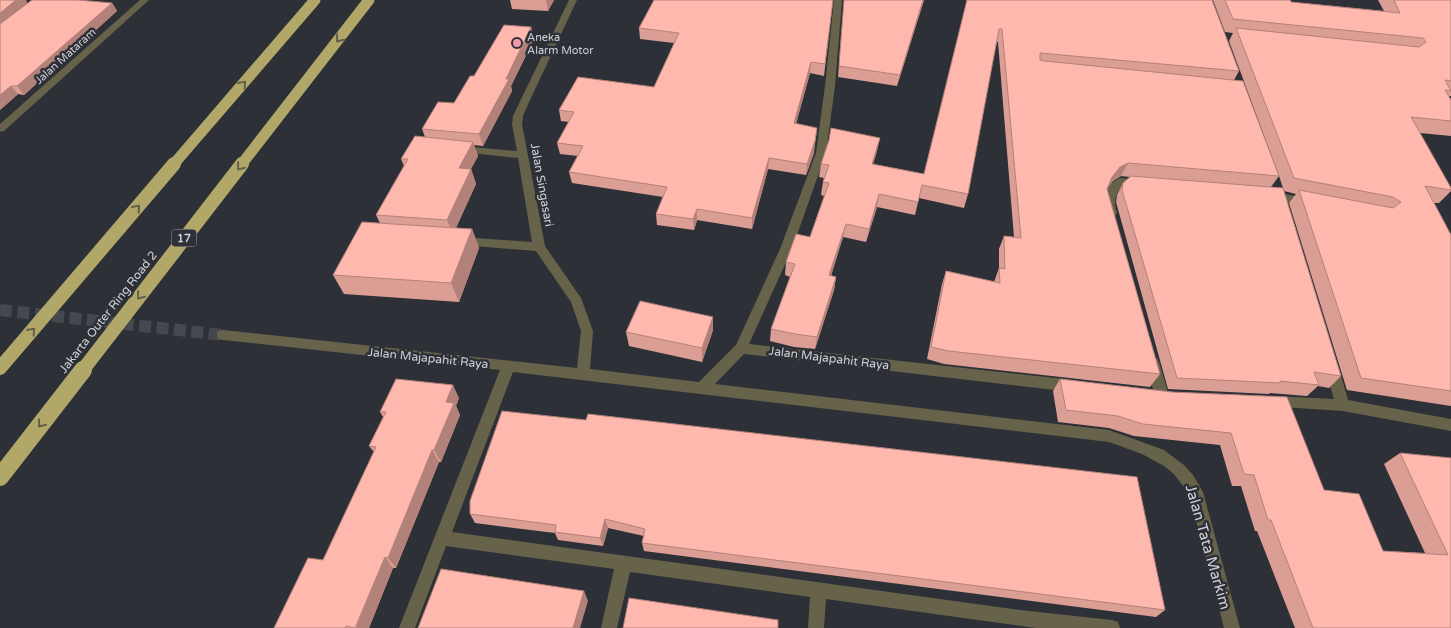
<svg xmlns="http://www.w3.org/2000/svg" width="1451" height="628" font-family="'Varela Round',sans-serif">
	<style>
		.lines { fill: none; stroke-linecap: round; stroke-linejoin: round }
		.minor-tunnel { stroke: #45484f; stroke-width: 12; stroke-dasharray: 12 5.5; stroke-linecap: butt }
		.minor { fill: #66634a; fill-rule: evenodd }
		.highway-bridge-far2 { stroke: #b1a768; stroke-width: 11 }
		.highway-bridge-far1 { stroke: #b1a768; stroke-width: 14 }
		.highway-bridge { stroke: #b1a768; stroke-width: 18 }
		.wall { fill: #db9e95 }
		.shaded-wall { fill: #b28179 }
		.building { fill: #ffb8ad; stroke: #b28179 }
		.oneway { stroke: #62604b }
		.poi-dot { fill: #f29aad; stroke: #2d3037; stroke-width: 2 }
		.labels { text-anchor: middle; stroke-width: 5; stroke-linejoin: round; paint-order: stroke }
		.far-poi-label { font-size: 11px; fill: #cfd1d6; stroke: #2d3037; text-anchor: start }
		.far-street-label { font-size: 11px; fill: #cfd1d6; stroke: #2d3037 }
		.shield { fill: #2d3037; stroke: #9ea1a6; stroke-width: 1 }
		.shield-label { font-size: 11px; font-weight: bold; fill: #cfd1d6 }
		.street-label { font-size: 12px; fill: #cfd1d6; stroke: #2d3037 }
		.near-street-label { font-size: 15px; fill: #cfd1d6; stroke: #2d3037 }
	</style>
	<rect width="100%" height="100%" fill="#2d3037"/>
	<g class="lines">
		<polyline class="minor-tunnel" points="0,310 223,335"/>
		<g class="minor">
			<polygon points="140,0 149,0 4,131 0,132 0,124"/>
			<polygon points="569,0 577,0 530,100 523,116 522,124 545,246 581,298 593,331 590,369 699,382 736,345 780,249 816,153 825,86 834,0 842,0 835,86 826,153 792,249 749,344 1073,380 1078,382 1080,386 1078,390 1073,392 744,354 715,384 1109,430 1164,450 1184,465 1193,475 1203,492 1240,628 1224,628 1189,494 1174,474 1164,466 1142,454 1109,442 513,372 452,532 1020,610 1112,620 1118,622 1120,628 1036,628 826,599 824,628 808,628 810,597 630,572 617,628 601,628 614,569 446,546 415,628 399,628 500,370 223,340 218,339 217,335 218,331 223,330 577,368 581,331 571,302 536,251 462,245 456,241 462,237 532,242 518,158 461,152 456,149 461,146 517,151 512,124 513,116"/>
			<path d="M1121,178l19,2 5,4 -5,4 -17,-2c-8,8 -10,15 -6,27l-2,3h-8c-7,-14 -2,-33 14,-38z"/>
			<polygon points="1270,192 1309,198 1315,202 1309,206 1266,199 1265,196 1266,193"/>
			<polygon points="1152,357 1157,358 1159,362 1169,396 1167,400 1162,402 1157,400 1155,396 1145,362 1147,358"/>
			<polygon points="1331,360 1336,361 1338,365 1348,400 1451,419 1451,431 1343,411 1267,406 1265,402 1267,398 1272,396 1334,399 1324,365 1326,361"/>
		</g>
		<g class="highway-bridge-far2">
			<polyline points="173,165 315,0"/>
			<polyline points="241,165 369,0"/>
		</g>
		<g class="highway-bridge-far1">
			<polyline points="0,368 174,164"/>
			<polyline points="82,371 242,164"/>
		</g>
		<polyline class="highway-bridge" points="0,477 83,370"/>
	</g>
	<g class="wall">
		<polygon points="0,0 28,3 112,3 117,11 24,95 18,94 0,110"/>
		<polygon points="510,0 554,0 548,11 512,9"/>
		<polygon points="833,0 824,76 810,73 796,124 814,153 806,175 768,169 752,229 697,220 694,230 657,225 656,214 663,197 572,183 569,172 578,156 560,154 557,143 569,122 561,121 559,110 654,87 674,43 640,39 639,28"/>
		<polygon points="844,0 924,0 897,86 838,77"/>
		<polygon points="967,0 1239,71 1234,80 1279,176 1229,41 1233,33 1225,32 1213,0 1290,0 1291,2 1384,11 1378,0 1451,0 1451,96 1449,96 1451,100 1451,136 1420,133 1451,188 1451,191 1439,203 1434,203 1451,235 1451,406 1347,390 1289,203 1296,194 1284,191 1279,176 1271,187 1341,376 1329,388 1318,386 1307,396 1270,393 1269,394 1168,389 1116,202 1117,195 1123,183 1130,177 1121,176 1113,181 1107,189 1160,374 1150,387 944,364 927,359 942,284 946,271 994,282 999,268 999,249 1004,236 1014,237 998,42 996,42 968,194 964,208 919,198 915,215 877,207 866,242 843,237 831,276 836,277 834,290 815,349 794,347 770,341 771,329 790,277 785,275 786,262 810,237 824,196 821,195 823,182 824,178 819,177 821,164 877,151 873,164 924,174"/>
		<polygon points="531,27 534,39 511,86 512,91 483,146 474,145 478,156 471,169 476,184 456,228 472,229 479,248 459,302 344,294 333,275 380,223 376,215 404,166 401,159 425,137 422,129 454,103 474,76"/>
		<polygon points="713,330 702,362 629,346 626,332"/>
		<polygon points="1060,379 1172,392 1324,490 1383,551 1425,553 1384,464 1400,453 1451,458 1451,628 1295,628 1257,531 1255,531 1241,486 1232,486 1220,445 1134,436 1109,428 1058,422 1053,391"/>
		<polygon points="459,398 456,406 460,415 441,462 439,462 396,568 393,568 369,628 274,628 323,560 374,452 369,446 383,417 380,412"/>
		<polygon points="502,411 1165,610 1156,617 644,551 642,543 644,536 608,528 603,546 558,540 555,533 475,523 470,514"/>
	</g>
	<g class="shaded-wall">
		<polygon points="16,0 26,0 28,4 0,26 0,13"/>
		<polygon points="546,0 554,0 548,11"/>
		<polygon points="923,0 924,0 897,86 900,75"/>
		<polygon points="112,3 117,11 24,95 17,86"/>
		<polygon points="531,27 534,39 511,86 512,91 483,146 479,134"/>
		<polygon points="811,62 810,73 793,134 794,123"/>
		<polygon points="11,86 18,94 0,110 0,95"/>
		<polygon points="817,128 814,153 806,175 807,164"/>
		<polygon points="880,138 877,151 869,178 872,164"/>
		<polygon points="473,142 478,156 463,183 459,168"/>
		<polygon points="769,158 768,169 752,229 752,218"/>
		<polygon points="1128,163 1121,176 1113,181 1105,190 1112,177 1120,167"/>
		<polygon points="471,169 476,184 453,234 447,220"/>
		<polygon points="879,194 877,207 866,242 869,229"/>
		<polygon points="697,209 697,220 694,230 693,219"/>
		<polygon points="846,224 843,237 827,288 829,275"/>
		<polygon points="472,229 479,248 459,302 451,283"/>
		<polygon points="836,277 834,290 815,349 817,337"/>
		<polygon points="713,317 713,330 702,362 702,348"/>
		<polygon points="453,385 459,398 456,406 460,415 441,462 434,450 446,402"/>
		<polygon points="432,450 439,462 396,568 388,558"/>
		<polygon points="605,519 608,528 603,546 600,538"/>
		<polygon points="385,557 393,568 369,628 356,628"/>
		<polygon points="584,591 588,601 580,628 573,628"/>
	</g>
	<g class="building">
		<polygon points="0,0 16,0 0,13"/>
		<polygon points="32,0 78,0 112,3 17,86 11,86 0,95 0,24"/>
		<polygon points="654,0 833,0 825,64 811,62 794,123 817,128 815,141 807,164 769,158 752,218 697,209 693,219 656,214 667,187 569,172 583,146 557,143 574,112 559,110 578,77 654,87 679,33 639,28"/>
		<polygon points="844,0 923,0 900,75 839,66"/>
		<polygon points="967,0 1212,0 1239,71 1040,53 1040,60 1045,61 1243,81 1279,176 1128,163 1120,167 1112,177 1107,189 1160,374 949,351 931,347 946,271 1000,283 999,268 1005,269 1004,236 1021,238 1002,29 999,29 968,194 922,185 918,202 879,194 869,229 846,224 829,275 836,277 817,337 795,334 771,329 795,264 786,262 796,234 810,237 829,183 823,182 829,165 821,164 829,140 831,128 880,138 872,164 924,174"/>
		<polygon points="1225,0 1290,0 1291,2 1400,13 1394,0 1451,0 1451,81 1445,80 1451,91 1445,90 1451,100 1451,121 1411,117 1451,188 1451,190 1425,186 1451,235 1451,391 1361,378 1299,190 1393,208 1401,202 1393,197 1294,178 1236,28 1419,47 1426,42 1423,38 1233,19"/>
		<polygon points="504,25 531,27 506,79 509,79 479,134 422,129 438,102 454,103 470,76 474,76"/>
		<polygon points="415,136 473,142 459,168 471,169 447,220 376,215 408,159 401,159"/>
		<polygon points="1131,176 1283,188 1341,376 1314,372 1319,385 1280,381 1280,383 1177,378 1122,190 1123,183"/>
		<polygon points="362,222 472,229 451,283 333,275"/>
		<polygon points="640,301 713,317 702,348 626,332"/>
		<polygon points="396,379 453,385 446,402 454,403 434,450 432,450 388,558 385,557 355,628 346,626 345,628 274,628 308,558 323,560 376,447 369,446 386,412 380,412"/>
		<polygon points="1060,379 1172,392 1287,397 1324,490 1359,494 1383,551 1448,555 1400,453 1451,458 1451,628 1313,628 1271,520 1268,520 1254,475 1244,474 1231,433 1143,424 1118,416 1066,410"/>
		<polygon points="502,411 586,420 588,414 1137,477 1165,610 642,543 645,529 605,519 600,538 555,532 556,525 470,514 470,501"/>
		<polygon points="441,569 584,591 573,628 418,628"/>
		<polygon points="629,598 778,620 778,628 623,628"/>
	</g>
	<defs><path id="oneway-chevron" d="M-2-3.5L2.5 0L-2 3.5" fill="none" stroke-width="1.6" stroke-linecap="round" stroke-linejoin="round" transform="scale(1.25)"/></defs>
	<g class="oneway">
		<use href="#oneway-chevron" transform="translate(339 39) rotate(128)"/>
		<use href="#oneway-chevron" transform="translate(243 84) rotate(-49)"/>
		<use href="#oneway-chevron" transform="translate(240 167) rotate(128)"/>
		<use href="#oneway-chevron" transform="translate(137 208) rotate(-49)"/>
		<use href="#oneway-chevron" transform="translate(140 296) rotate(128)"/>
		<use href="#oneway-chevron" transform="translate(32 331) rotate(-49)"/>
		<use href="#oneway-chevron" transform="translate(41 424) rotate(128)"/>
	</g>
	<circle class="poi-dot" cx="517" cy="43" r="5"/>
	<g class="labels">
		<g class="far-poi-label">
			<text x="527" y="41">Aneka<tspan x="527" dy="13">Alarm Motor</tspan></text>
		</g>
		<g class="far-street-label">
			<text transform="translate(65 56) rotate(-42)" y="4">Jalan Mataram</text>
		</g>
		<rect class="shield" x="171.5" y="229.5" width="25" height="17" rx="4"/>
		<g class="shield-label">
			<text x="184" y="242">17</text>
		</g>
		<g class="street-label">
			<text transform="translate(542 185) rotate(80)" y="4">Jalan Singasari</text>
			<text transform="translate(108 312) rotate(-52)" y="4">Jakarta Outer Ring Road 2</text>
			<text transform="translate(428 358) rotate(6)" y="4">Jalan Majapahit Raya</text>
			<text transform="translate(829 358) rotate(7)" y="4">Jalan Majapahit Raya</text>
		</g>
		<g class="near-street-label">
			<text transform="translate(1208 547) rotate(74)" y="5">Jalan Tata Markim</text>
		</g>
	</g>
</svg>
